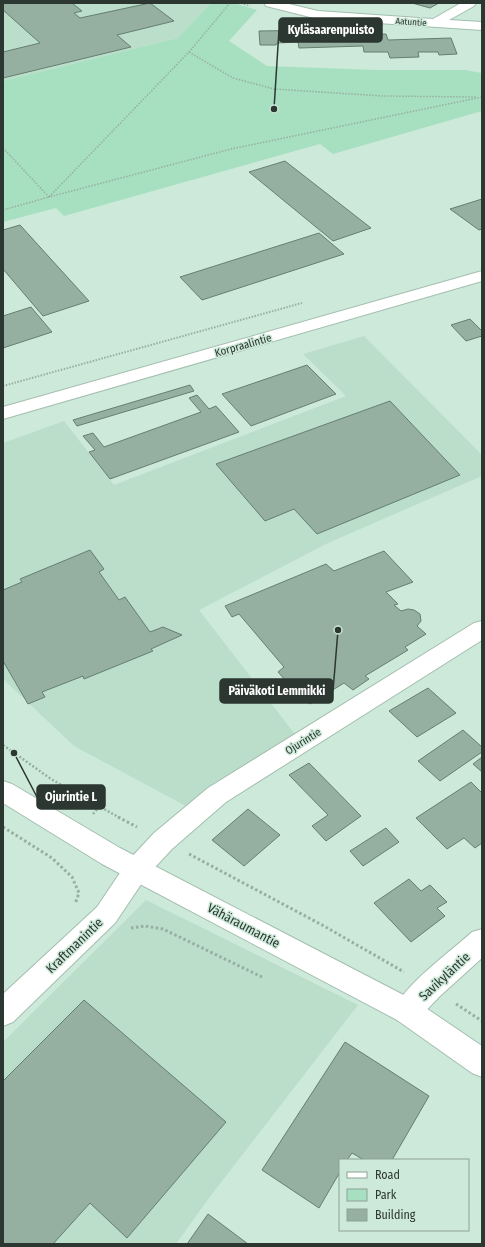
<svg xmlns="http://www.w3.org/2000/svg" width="485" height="1247" font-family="'Fira Sans Condensed',sans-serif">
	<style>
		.built { fill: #bbdeca }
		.green { fill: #a7e0c1 }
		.building { fill: #95b0a1; stroke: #657e70 }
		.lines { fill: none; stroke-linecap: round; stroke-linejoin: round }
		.minor-casing { stroke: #a3beaf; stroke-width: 2 }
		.tertiary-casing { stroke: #a3beaf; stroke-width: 2 }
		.secondary-casing { stroke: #a3beaf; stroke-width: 2 }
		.path-far3 { stroke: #97aea1; stroke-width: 1.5; stroke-dasharray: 1.5 1.5; stroke-linecap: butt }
		.path-far2 { stroke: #97aea1; stroke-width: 2; stroke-dasharray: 1.5 1.5; stroke-linecap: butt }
		.path-far1 { stroke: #97aea1; stroke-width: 2.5; stroke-dasharray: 2 2; stroke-linecap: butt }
		.path { stroke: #97aea1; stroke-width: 3; stroke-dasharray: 2.5 2.5; stroke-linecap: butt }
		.minor { fill: #fff; fill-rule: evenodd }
		.tertiary { fill: #fff; fill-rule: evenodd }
		.secondary { fill: #fff; fill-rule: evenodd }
		.labels { text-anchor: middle; stroke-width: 3; stroke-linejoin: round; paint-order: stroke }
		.far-street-label { font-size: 9px; fill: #2c3731; stroke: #cde9d9 }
		.street-label { font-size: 11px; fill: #2c3731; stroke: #cde9d9 }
		.near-street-label { font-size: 13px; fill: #2c3731; stroke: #cde9d9 }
		.leader { fill: none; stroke: #2c3731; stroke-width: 1.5 }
		.callout-dot { fill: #2c3731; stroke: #cde9d9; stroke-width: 1.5 }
		.callout { fill: #2c3731; stroke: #2c3731; stroke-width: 1.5 }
		.callout-label { font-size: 12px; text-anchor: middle; font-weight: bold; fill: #fff }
	</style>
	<rect width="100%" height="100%" fill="#cde9d9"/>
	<g class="built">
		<polygon points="3,3 211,3 178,38 3,81"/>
		<polygon points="364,336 482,455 482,476 328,543 199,610 301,742 197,812 74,746 3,679 3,443 64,421 114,485 346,396 303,354"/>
		<polygon points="146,900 358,1005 209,1198 176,1244 3,1244 3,1042"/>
	</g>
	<polygon class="green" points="211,3 234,3 257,10 229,41 267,66 376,70 465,70 482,73 482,111 333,154 320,144 64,216 56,208 3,222 3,81 178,38"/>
	<g class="building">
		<polygon points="3,3 72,3 82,11 74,13 80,18 150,3 174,21 117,35 131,47 3,78 3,52 40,43 3,10"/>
		<polygon points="412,3 439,3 430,8"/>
		<polygon points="323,30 324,35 386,34 388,40 451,38 457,54 439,55 438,52 418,52 419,57 390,58 388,52 364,52 363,46 299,48 298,42 277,43 276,45 260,45 259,31"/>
		<polygon points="285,161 371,228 333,241 249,172"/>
		<polygon points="482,199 482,229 479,230 450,209"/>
		<polygon points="20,225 89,301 43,316 3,269 3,230"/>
		<polygon points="319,233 344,254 202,300 180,277"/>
		<polygon points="31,307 52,332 3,348 3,316"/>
		<polygon points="470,319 482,331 482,336 466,341 451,325"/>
		<polygon points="307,365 336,394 251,426 222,394"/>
		<polygon points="190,385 194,391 77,426 73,420"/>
		<polygon points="197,395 209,409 216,406 239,432 110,479 89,452 95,450 83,436 93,433 104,447 201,412 189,398"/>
		<polygon points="390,401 460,475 317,534 294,509 265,521 216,464"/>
		<polygon points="90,550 104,569 99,572 119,600 125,597 150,632 163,627 182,635 151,649 153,651 84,679 83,676 42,692 45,697 28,704 3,661 3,590 22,582 20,579"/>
		<polygon points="384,551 413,582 386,592 398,604 394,605 401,611 408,609 414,610 420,614 421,621 417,626 426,634 405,647 408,650 365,676 369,679 353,690 344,683 310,704 301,696 289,692 286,681 278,672 284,667 239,614 232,617 225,606 326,564 334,571"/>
		<polygon points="428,688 456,713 417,737 389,711"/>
		<polygon points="463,730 482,747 482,752 440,781 418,761"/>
		<polygon points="482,757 482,772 473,764"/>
		<polygon points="309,763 361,816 326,841 312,826 328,815 289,775"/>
		<polygon points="471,782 482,793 482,843 475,848 464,838 447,849 416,818"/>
		<polygon points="248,809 280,835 244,866 212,840"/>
		<polygon points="386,828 399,842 363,866 350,851"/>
		<polygon points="409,879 421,891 430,885 447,902 437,908 445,916 411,942 374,903"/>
		<polygon points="84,1000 226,1122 127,1238 90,1203 53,1244 3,1244 3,1081"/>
		<polygon points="345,1042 429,1096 392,1160 364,1160 352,1153 347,1160 340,1160 340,1172 319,1208 262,1170"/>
		<polygon points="208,1214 248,1244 187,1244"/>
	</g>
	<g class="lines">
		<g class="minor-casing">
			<g id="minor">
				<polygon points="264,3 285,3 318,11 433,19 461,3 476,3 474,6 449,20 482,22 482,30 318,19 266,6"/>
				<polygon points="482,621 482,640 226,802 172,849 146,877 115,923 13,1022 3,1026 3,994 97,907 128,861 154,833 208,788 474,623"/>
				<path d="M482,929v29l-42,38 -23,24 -10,4 -10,-4 -4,-9c12,-27 57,-59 79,-79z"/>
			</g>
		</g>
		<g class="tertiary-casing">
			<polygon id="tertiary" points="482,271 482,281 3,419 3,407"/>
		</g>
		<g class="secondary-casing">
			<polygon id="secondary" points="3,781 12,784 120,848 417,1002 482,1046 482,1077 472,1073 397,1020 102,864 3,803"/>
		</g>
		<g class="path-far3">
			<polyline points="241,3 250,6"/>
			<polyline points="189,52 233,78 274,89 383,96 477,97"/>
			<polyline points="3,148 49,197 231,149 482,97"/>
			<polyline points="3,210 49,197 189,52 230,3"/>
		</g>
		<polyline class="path-far2" points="3,386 302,303"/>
		<g class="path-far1">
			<polyline points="3,745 51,779 120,818"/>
			<polyline points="93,814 99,807"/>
		</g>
		<g class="path">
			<polyline points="118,817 137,827"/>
			<polyline points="3,827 52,858 72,877 79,893 75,904"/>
			<polyline points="189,854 324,926 404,972"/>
			<polyline points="131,928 145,926 163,929 262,977"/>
			<polyline points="456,1004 482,1021"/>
		</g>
		<use href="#minor" class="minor"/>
		<use href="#tertiary" class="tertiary"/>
		<use href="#secondary" class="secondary"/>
	</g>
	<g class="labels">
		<g class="far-street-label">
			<text transform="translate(411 22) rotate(4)" y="3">Aatuntie</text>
		</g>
		<g class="street-label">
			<text transform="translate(243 345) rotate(-16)" y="4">Korpraalintie</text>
			<text transform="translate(303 741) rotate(-32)" y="4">Ojurintie</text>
		</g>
		<g class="near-street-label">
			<text transform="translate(244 925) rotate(28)" y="5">Vähäraumantie</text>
			<text transform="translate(74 945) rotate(-44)" y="5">Kraftmanintie</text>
			<text transform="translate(444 976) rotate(-43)" y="5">Savikyläntie</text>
		</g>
	</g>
	<path class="leader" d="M274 109L279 30M338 630L333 691M14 753L37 797"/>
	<g class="callout-dot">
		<circle cx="274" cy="109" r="4"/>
		<circle cx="338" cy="630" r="4"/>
		<circle cx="14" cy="753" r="4"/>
	</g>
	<g class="callout">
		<rect x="279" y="18" width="103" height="24" rx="4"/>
		<rect x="220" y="679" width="113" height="24" rx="4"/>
		<rect x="37" y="785" width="68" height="24" rx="4"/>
	</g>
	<g class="callout-label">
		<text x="331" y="34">Kyläsaarenpuisto</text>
		<text x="277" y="695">Päiväkoti Lemmikki</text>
		<text x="71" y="801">Ojurintie L</text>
	</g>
	<rect width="485" height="1247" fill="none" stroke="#2c3731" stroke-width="8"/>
	<rect x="339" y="1159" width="130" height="72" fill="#cde9d9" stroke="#8da296"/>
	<rect x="347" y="1172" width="20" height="6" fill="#ffffff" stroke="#8da296"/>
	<text x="375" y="1179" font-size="12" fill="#2c3731">Road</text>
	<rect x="347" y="1189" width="20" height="12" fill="#a7e0c1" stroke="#8da296"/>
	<text x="375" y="1199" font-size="12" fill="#2c3731">Park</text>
	<rect x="347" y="1209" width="20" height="12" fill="#95b0a1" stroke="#8da296"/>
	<text x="375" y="1219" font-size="12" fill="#2c3731">Building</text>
</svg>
